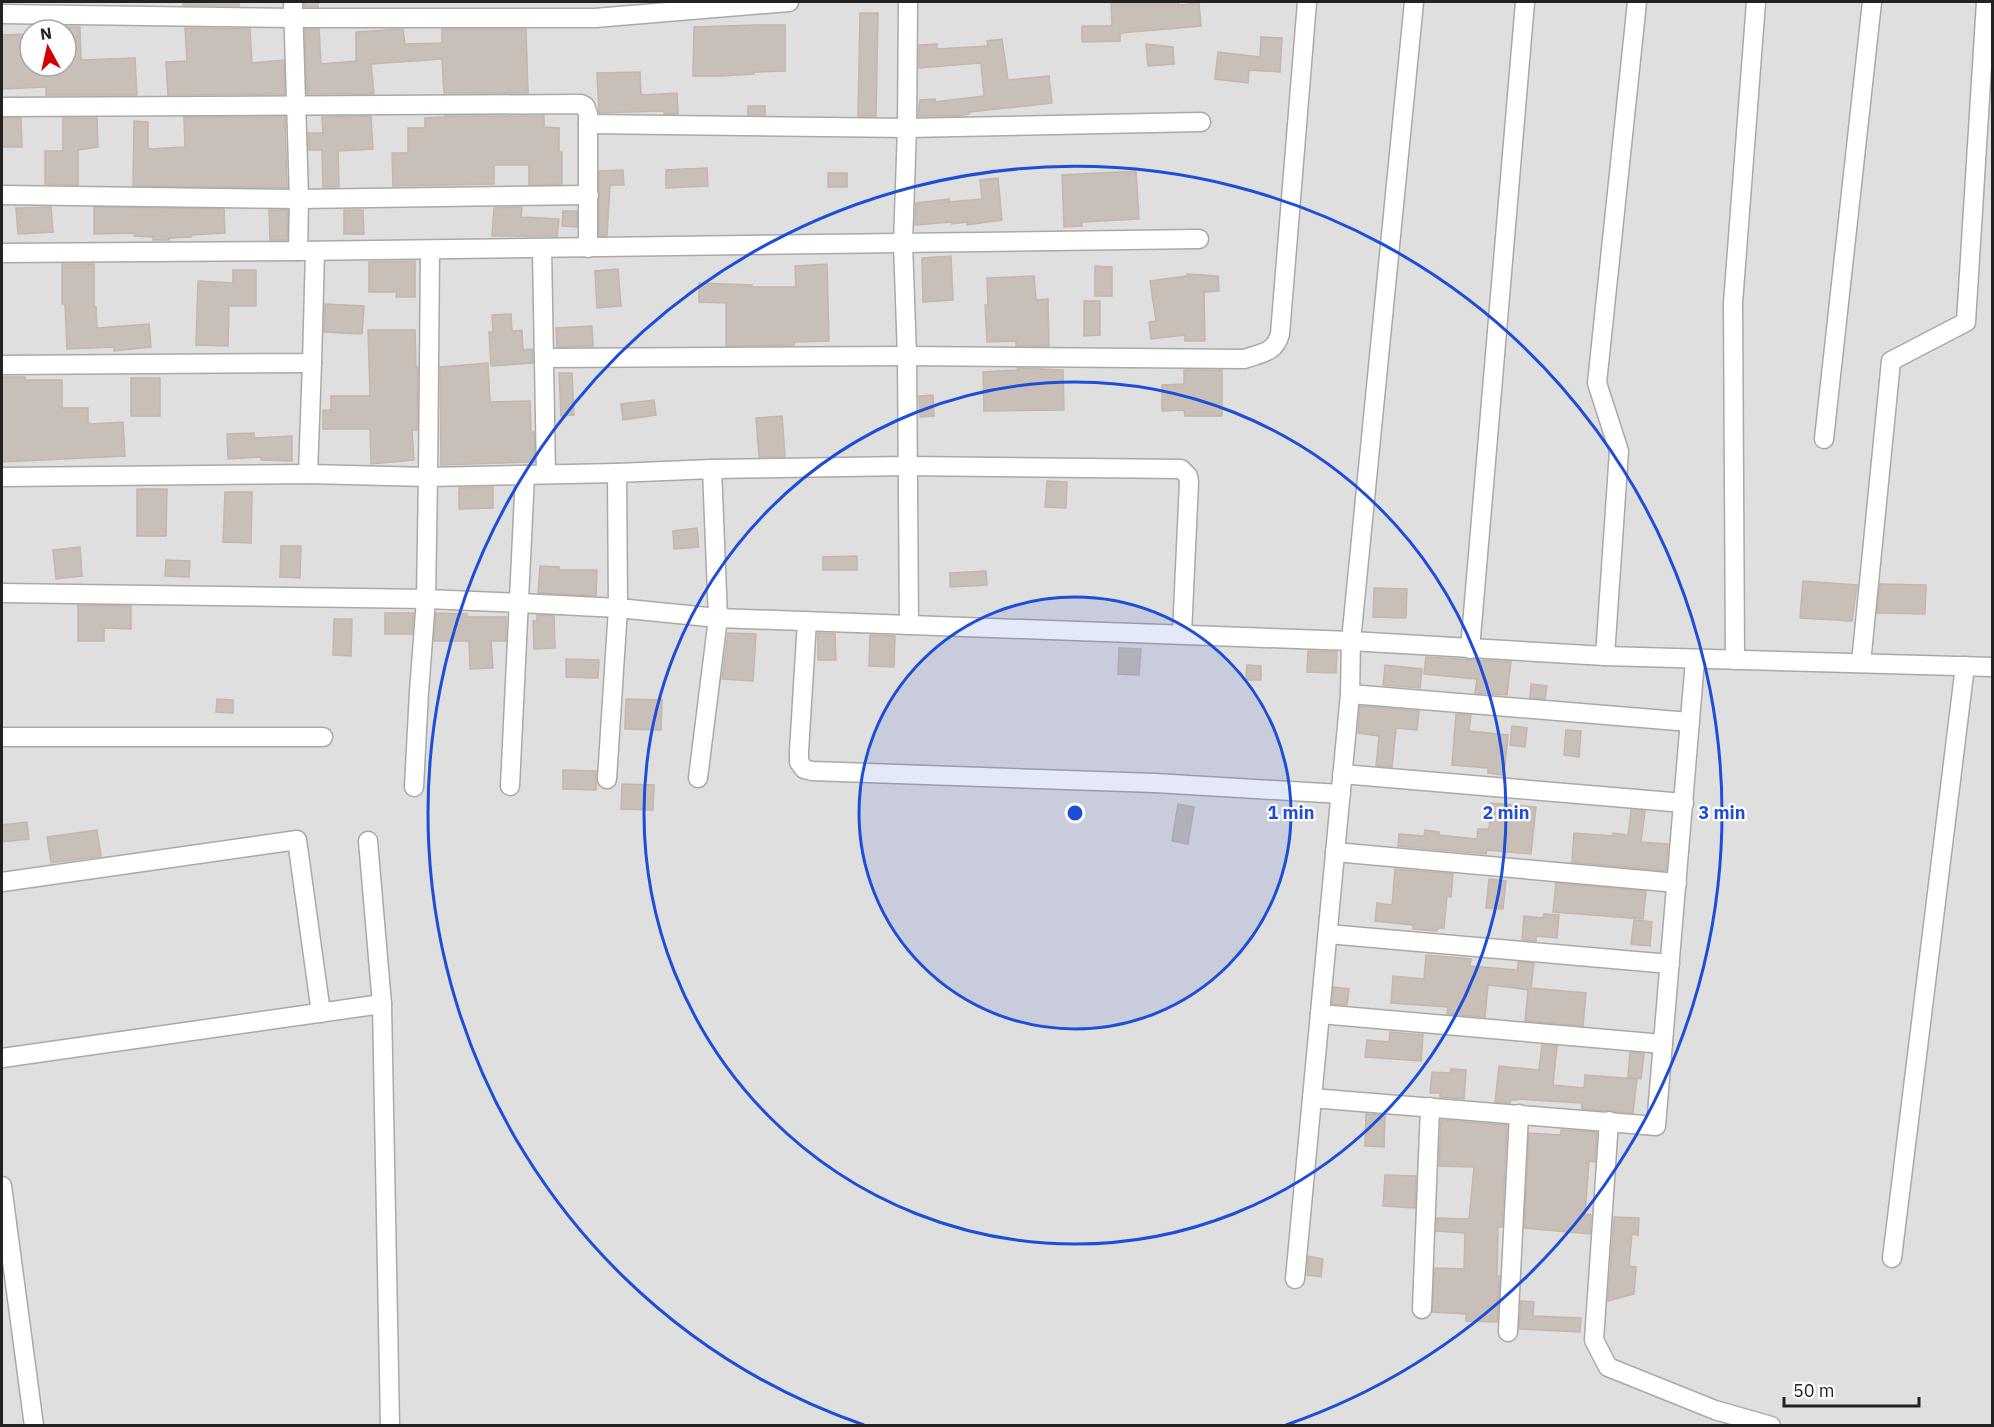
<svg xmlns="http://www.w3.org/2000/svg" width="1994" height="1427" font-family="'IBM Plex Sans',sans-serif">
	<style>
		.residential { fill: #e0dfdf; fill-rule: evenodd }
		.building { fill: #c7bfb8; stroke: #c4b6ab; stroke-width: 1.5 }
		.lines { fill: none; stroke-linecap: round; stroke-linejoin: round }
		.street-casing { stroke: #a9a9a9; stroke-width: 21 }
		.street { stroke: #fff; stroke-width: 18 }
		.ring { fill: none; stroke: #1d4ed8; stroke-width: 3 }
		.centre { fill: #1d4ed8; stroke: #fff; stroke-width: 3 }
		.ring-label { font-size: 18px; text-anchor: middle; font-weight: bold; fill: #1d4ed8; stroke: #fff; stroke-width: 4.5; stroke-linejoin: round; paint-order: stroke }
	</style>
	<rect width="100%" height="100%" fill="#f2efe9"/>
	<path class="residential" d="M2,2h1990v1423h-1990zM30,30h36v36h-36z"/>
	<g class="building">
		<polygon points="183,2 239,2 239,6 183,5"/>
		<rect x="304" y="2" width="14" height="5"/>
		<polygon points="1111,2 1178,2 1178,5 1199,3 1201,26 1120,33 1120,41 1082,42 1082,26 1112,26"/>
		<polygon points="860,13 878,13 876,116 858,116"/>
		<polygon points="756,25 785,25 785,71 754,72 754,74 722,76 693,76 694,27"/>
		<polygon points="66,27 80,27 81,60 135,58 137,95 46,95 46,87 2,89 2,35 30,34 30,66 66,66"/>
		<polygon points="185,28 250,29 252,63 284,60 285,94 168,95 166,62 187,61"/>
		<polygon points="305,29 319,29 321,64 356,61 356,32 403,29 405,44 442,43 442,29 526,29 528,93 444,93 442,59 371,64 374,94 307,94"/>
		<polygon points="1261,37 1282,38 1280,72 1249,70 1248,83 1215,79 1218,52 1260,57"/>
		<polygon points="1002,39 1008,80 1049,76 1052,103 969,112 969,114 959,116 918,116 920,100 935,99 935,102 984,96 981,63 919,68 919,45 937,44 937,49 988,46 987,41"/>
		<polygon points="1146,44 1173,47 1174,64 1148,66"/>
		<polygon points="640,72 641,95 677,93 678,114 664,114 664,111 599,113 597,73"/>
		<rect x="748" y="106" width="17" height="9"/>
		<polygon points="371,116 373,149 338,151 339,187 323,187 322,150 309,150 308,133 323,133 322,117"/>
		<polygon points="445,116 544,116 544,127 559,128 559,152 562,152 562,184 529,185 529,165 494,165 494,184 393,186 392,153 408,153 408,128 425,128 425,118 445,117"/>
		<polygon points="184,117 285,117 287,188 133,186 134,121 148,122 148,149 185,147"/>
		<polygon points="2,118 21,118 22,147 2,147"/>
		<polygon points="63,118 97,118 98,147 78,150 78,185 45,184 45,151 63,151"/>
		<polygon points="707,168 708,186 666,188 666,170"/>
		<polygon points="623,170 624,185 610,185 607,236 599,236 599,171"/>
		<polygon points="1136,171 1139,219 1082,222 1082,226 1064,227 1062,175"/>
		<rect x="828" y="173" width="19" height="14"/>
		<polygon points="998,178 1002,220 967,225 967,222 952,224 952,222 915,225 916,203 949,199 949,202 982,199 980,180"/>
		<polygon points="51,207 53,232 18,234 16,208"/>
		<polygon points="94,207 224,209 225,233 191,235 191,237 169,238 169,240 153,240 153,237 134,236 134,233 94,234"/>
		<polygon points="522,207 521,217 559,219 557,236 492,236 494,208"/>
		<polygon points="269,210 288,210 287,240 270,240"/>
		<polygon points="344,210 363,210 364,234 344,234"/>
		<polygon points="563,211 577,211 577,227 562,226"/>
		<polygon points="951,256 953,300 923,302 922,258"/>
		<polygon points="415,261 415,297 396,297 397,292 369,292 369,262"/>
		<polygon points="62,264 94,264 94,307 96,307 97,328 149,324 151,347 114,351 114,347 67,349 65,304 62,304"/>
		<polygon points="827,264 829,341 794,342 794,345 726,346 726,303 699,302 699,283 752,285 752,287 796,287 795,266"/>
		<polygon points="1095,266 1112,267 1112,296 1095,296"/>
		<polygon points="618,269 621,306 597,308 595,271"/>
		<polygon points="233,270 256,270 256,306 229,306 228,346 196,345 198,281 233,283"/>
		<polygon points="1187,274 1218,276 1219,291 1204,292 1205,341 1185,341 1185,335 1151,339 1149,322 1156,321 1150,281 1187,276"/>
		<polygon points="1034,276 1036,300 1048,299 1049,346 1016,346 1016,341 987,342 985,305 988,305 987,278"/>
		<polygon points="1084,301 1100,301 1100,335 1084,336"/>
		<polygon points="325,304 364,306 362,334 324,332"/>
		<polygon points="511,314 512,331 522,330 523,350 533,349 533,363 491,366 489,332 493,332 492,315"/>
		<polygon points="592,326 593,346 557,347 556,328"/>
		<polygon points="368,330 415,330 416,367 418,367 417,430 412,430 414,460 371,464 370,429 323,429 323,410 331,410 331,396 370,396"/>
		<polygon points="488,363 490,402 530,401 531,432 534,432 535,462 441,465 440,367"/>
		<polygon points="1017,368 1063,370 1064,410 984,411 983,372 1018,370"/>
		<polygon points="1184,370 1222,370 1222,416 1185,416 1184,410 1162,411 1162,385 1184,384"/>
		<polygon points="559,373 572,373 574,415 561,416"/>
		<polygon points="2,377 25,377 25,380 62,380 62,408 88,408 88,422 91,424 123,422 125,456 2,462"/>
		<rect x="131" y="378" width="29" height="38"/>
		<polygon points="933,395 934,416 920,417 919,396"/>
		<polygon points="654,400 656,415 623,420 621,404"/>
		<polygon points="782,416 785,457 759,457 756,418"/>
		<polygon points="254,433 254,438 292,436 292,461 261,460 261,457 228,459 227,434"/>
		<polygon points="1047,481 1067,482 1066,508 1045,507"/>
		<polygon points="493,487 493,508 459,509 459,488"/>
		<polygon points="137,489 167,489 166,536 137,536"/>
		<polygon points="225,492 252,492 251,543 223,542"/>
		<polygon points="697,528 699,547 674,549 673,531"/>
		<polygon points="281,546 301,546 300,578 280,577"/>
		<polygon points="80,547 82,576 56,579 53,550"/>
		<polygon points="857,556 857,570 823,570 823,557"/>
		<polygon points="166,560 190,561 189,577 165,576"/>
		<polygon points="540,566 559,567 559,570 597,570 596,596 538,593"/>
		<polygon points="986,571 987,585 950,587 950,573"/>
		<polygon points="1803,581 1857,585 1852,621 1800,618"/>
		<polygon points="1880,584 1926,585 1925,614 1877,613"/>
		<polygon points="1374,588 1407,589 1406,618 1373,617"/>
		<polygon points="78,605 131,606 131,629 104,628 104,641 78,641"/>
		<polygon points="385,613 414,613 412,634 385,634"/>
		<polygon points="436,613 467,614 467,617 506,617 506,641 491,641 493,668 470,669 469,641 434,641"/>
		<polygon points="537,615 554,616 555,648 534,649 533,621 537,621"/>
		<polygon points="334,619 352,619 351,656 333,655"/>
		<polygon points="728,633 756,634 753,681 722,679"/>
		<polygon points="818,633 835,634 836,660 818,660"/>
		<polygon points="870,635 895,636 894,667 869,666"/>
		<polygon points="1119,648 1141,649 1139,675 1118,674"/>
		<polygon points="1308,651 1337,652 1336,673 1307,672"/>
		<polygon points="1426,657 1511,662 1507,695 1475,693 1477,679 1424,674"/>
		<polygon points="566,659 599,660 598,678 566,677"/>
		<polygon points="1247,665 1261,666 1261,680 1246,680"/>
		<polygon points="1385,665 1422,669 1420,688 1383,685"/>
		<polygon points="1531,684 1547,686 1545,699 1530,698"/>
		<polygon points="217,699 233,700 233,713 216,712"/>
		<polygon points="626,699 662,700 661,730 625,729"/>
		<polygon points="1360,706 1419,711 1417,730 1396,728 1392,767 1376,766 1379,736 1358,733"/>
		<polygon points="1456,714 1471,715 1469,731 1508,735 1504,775 1488,773 1488,768 1452,765"/>
		<polygon points="1512,726 1527,728 1525,747 1510,745"/>
		<polygon points="1566,730 1581,731 1579,757 1564,755"/>
		<polygon points="563,770 596,771 596,790 563,789"/>
		<polygon points="622,784 654,785 653,810 621,809"/>
		<polygon points="1491,803 1536,807 1531,854 1487,850 1486,854 1398,846 1399,834 1424,836 1425,830 1439,832 1439,835 1477,839 1478,829 1489,829"/>
		<polygon points="1178,804 1194,807 1188,844 1172,841"/>
		<polygon points="1631,810 1645,811 1641,842 1668,844 1666,871 1572,862 1574,833 1613,836 1613,833 1628,835"/>
		<polygon points="27,822 29,839 2,842 2,825"/>
		<polygon points="97,830 101,856 51,863 47,837"/>
		<polygon points="1395,869 1453,874 1451,897 1447,896 1444,928 1438,928 1437,931 1413,929 1413,925 1375,921 1377,903 1392,905"/>
		<polygon points="1489,879 1506,881 1503,909 1486,908"/>
		<polygon points="1556,883 1646,891 1643,919 1553,912"/>
		<polygon points="1544,914 1559,915 1557,938 1536,936 1536,941 1522,940 1524,916 1543,918"/>
		<polygon points="1634,920 1652,922 1650,946 1631,944"/>
		<polygon points="1426,955 1471,959 1470,966 1518,970 1518,962 1534,963 1531,988 1586,993 1583,1026 1525,1021 1528,990 1516,988 1488,985 1485,1017 1447,1014 1448,1007 1391,1003 1393,976 1424,979"/>
		<polygon points="1334,987 1349,989 1347,1005 1332,1004"/>
		<polygon points="1390,1032 1423,1035 1421,1061 1365,1057 1367,1040 1389,1042"/>
		<polygon points="1542,1045 1557,1046 1553,1085 1584,1088 1585,1075 1637,1079 1633,1113 1582,1109 1582,1103 1517,1099 1517,1100 1510,1100 1510,1103 1495,1102 1499,1066 1539,1070"/>
		<polygon points="1630,1052 1644,1054 1641,1079 1628,1077"/>
		<polygon points="1451,1069 1466,1070 1464,1099 1440,1097 1440,1093 1430,1093 1432,1072 1450,1073"/>
		<polygon points="1366,1114 1385,1115 1384,1147 1365,1146"/>
		<polygon points="1441,1120 1507,1125 1502,1227 1498,1227 1497,1276 1500,1276 1497,1322 1466,1321 1466,1314 1432,1312 1435,1268 1464,1269 1465,1233 1436,1231 1437,1218 1469,1219 1474,1167 1439,1166"/>
		<polygon points="1561,1130 1597,1132 1595,1162 1589,1161 1585,1214 1591,1215 1590,1234 1524,1228 1529,1133 1561,1135"/>
		<polygon points="1385,1175 1416,1176 1415,1208 1383,1206"/>
		<polygon points="1614,1217 1639,1218 1638,1235 1632,1234 1629,1266 1636,1267 1634,1294 1608,1301"/>
		<polygon points="1308,1256 1323,1259 1321,1277 1307,1275"/>
		<polygon points="1521,1301 1534,1302 1533,1316 1581,1318 1580,1332 1519,1329"/>
	</g>
	<g class="lines">
		<g class="street-casing">
			<g id="street">
				<polyline points="908,2 907,128 1201,122"/>
				<polyline points="2,14 294,18 595,18 789,2"/>
				<polyline points="2,107 581,104 585,106 588,114 588,248"/>
				<polyline points="588,124 907,128 903,243 907,356 909,625"/>
				<polyline points="2,195 299,199 293,2"/>
				<polyline points="542,249 546,474"/>
				<polyline points="298,251 1199,239"/>
				<polyline points="2,253 298,251 299,199 589,195"/>
				<path d="M544,358l363,-2 337,3c17,-6 31,-6 36,-25l27,-332"/>
				<polyline points="2,365 312,363 315,251"/>
				<polyline points="1824,439 1872,2"/>
				<polyline points="617,473 712,469 907,466 1181,469 1188,476 1189,482 1182,634"/>
				<polyline points="308,474 312,363"/>
				<polyline points="2,477 308,474 428,477 430,250"/>
				<polyline points="2,593 426,599 520,603 618,608 718,618 1351,641 1605,656 1992,667"/>
				<polyline points="807,621 799,751 799,762 804,769 812,771 1155,783 1341,794"/>
				<polyline points="1470,649 1525,2"/>
				<polyline points="1605,656 1619,451 1597,383 1637,2"/>
				<polyline points="1735,660 1733,303 1756,2"/>
				<polyline points="1861,663 1891,361 1966,322 1986,2"/>
				<polyline points="1350,694 1690,722"/>
				<polyline points="2,737 323,737"/>
				<polyline points="1342,774 1684,803"/>
				<polyline points="698,778 718,618 712,469"/>
				<polyline points="510,786 525,475"/>
				<polyline points="414,787 419,692 426,599 428,477 617,473 618,608 607,779"/>
				<polyline points="368,841 382,1004 390,1426"/>
				<polyline points="1335,852 1677,883"/>
				<polyline points="2,882 297,840 321,1013"/>
				<polyline points="1328,934 1670,964"/>
				<polyline points="1320,1014 1663,1044"/>
				<polyline points="2,1058 382,1004"/>
				<polyline points="1312,1098 1656,1126 1695,660"/>
				<polyline points="1609,1121 1594,1340 1608,1367 1715,1410 1771,1426"/>
				<polyline points="2,1186 34,1426"/>
				<polyline points="1892,1258 1965,666"/>
				<polyline points="1295,1279 1350,694 1351,641 1414,2"/>
				<polyline points="1422,1309 1430,1107"/>
				<polyline points="1508,1332 1519,1114"/>
			</g>
		</g>
		<use href="#street" class="street"/>
	</g>
	<circle cx="1075" cy="813" r="216" fill="#1d4ed8" fill-opacity=".12"/>
	<g class="ring">
		<circle cx="1075" cy="813" r="216"/>
		<circle cx="1075" cy="813" r="431"/>
		<path d="M864 1425A647 647 0 1 1 1286 1425"/>
	</g>
	<circle cx="1075" cy="813" r="9" class="centre"/>
	<g class="ring-label">
		<text x="1291" y="819">1 min</text>
		<text x="1506" y="819">2 min</text>
		<text x="1722" y="819">3 min</text>
	</g>
	<rect width="1994" height="1427" fill="none" stroke="#222222" stroke-width="6"/>
	<g transform="translate(48 48) rotate(352)"><circle r="28" fill="#ffffff" stroke="#a7a7a7" stroke-width="1.5"/>
	<path d="M0-4.5L10 22L0 15L-10 22Z" fill="#d40000"/>
	<text y="-9" font-size="16" font-weight="bold" text-anchor="middle" fill="#222222">N</text>
	</g>
	<path d="M1784 1397v9h135v-9" fill="none" stroke="#222222" stroke-width="3"/>
	<text x="1793" y="1397" font-size="18" fill="#222222" stroke="#ffffff" stroke-width="4.5" paint-order="stroke">50 m</text>
</svg>
